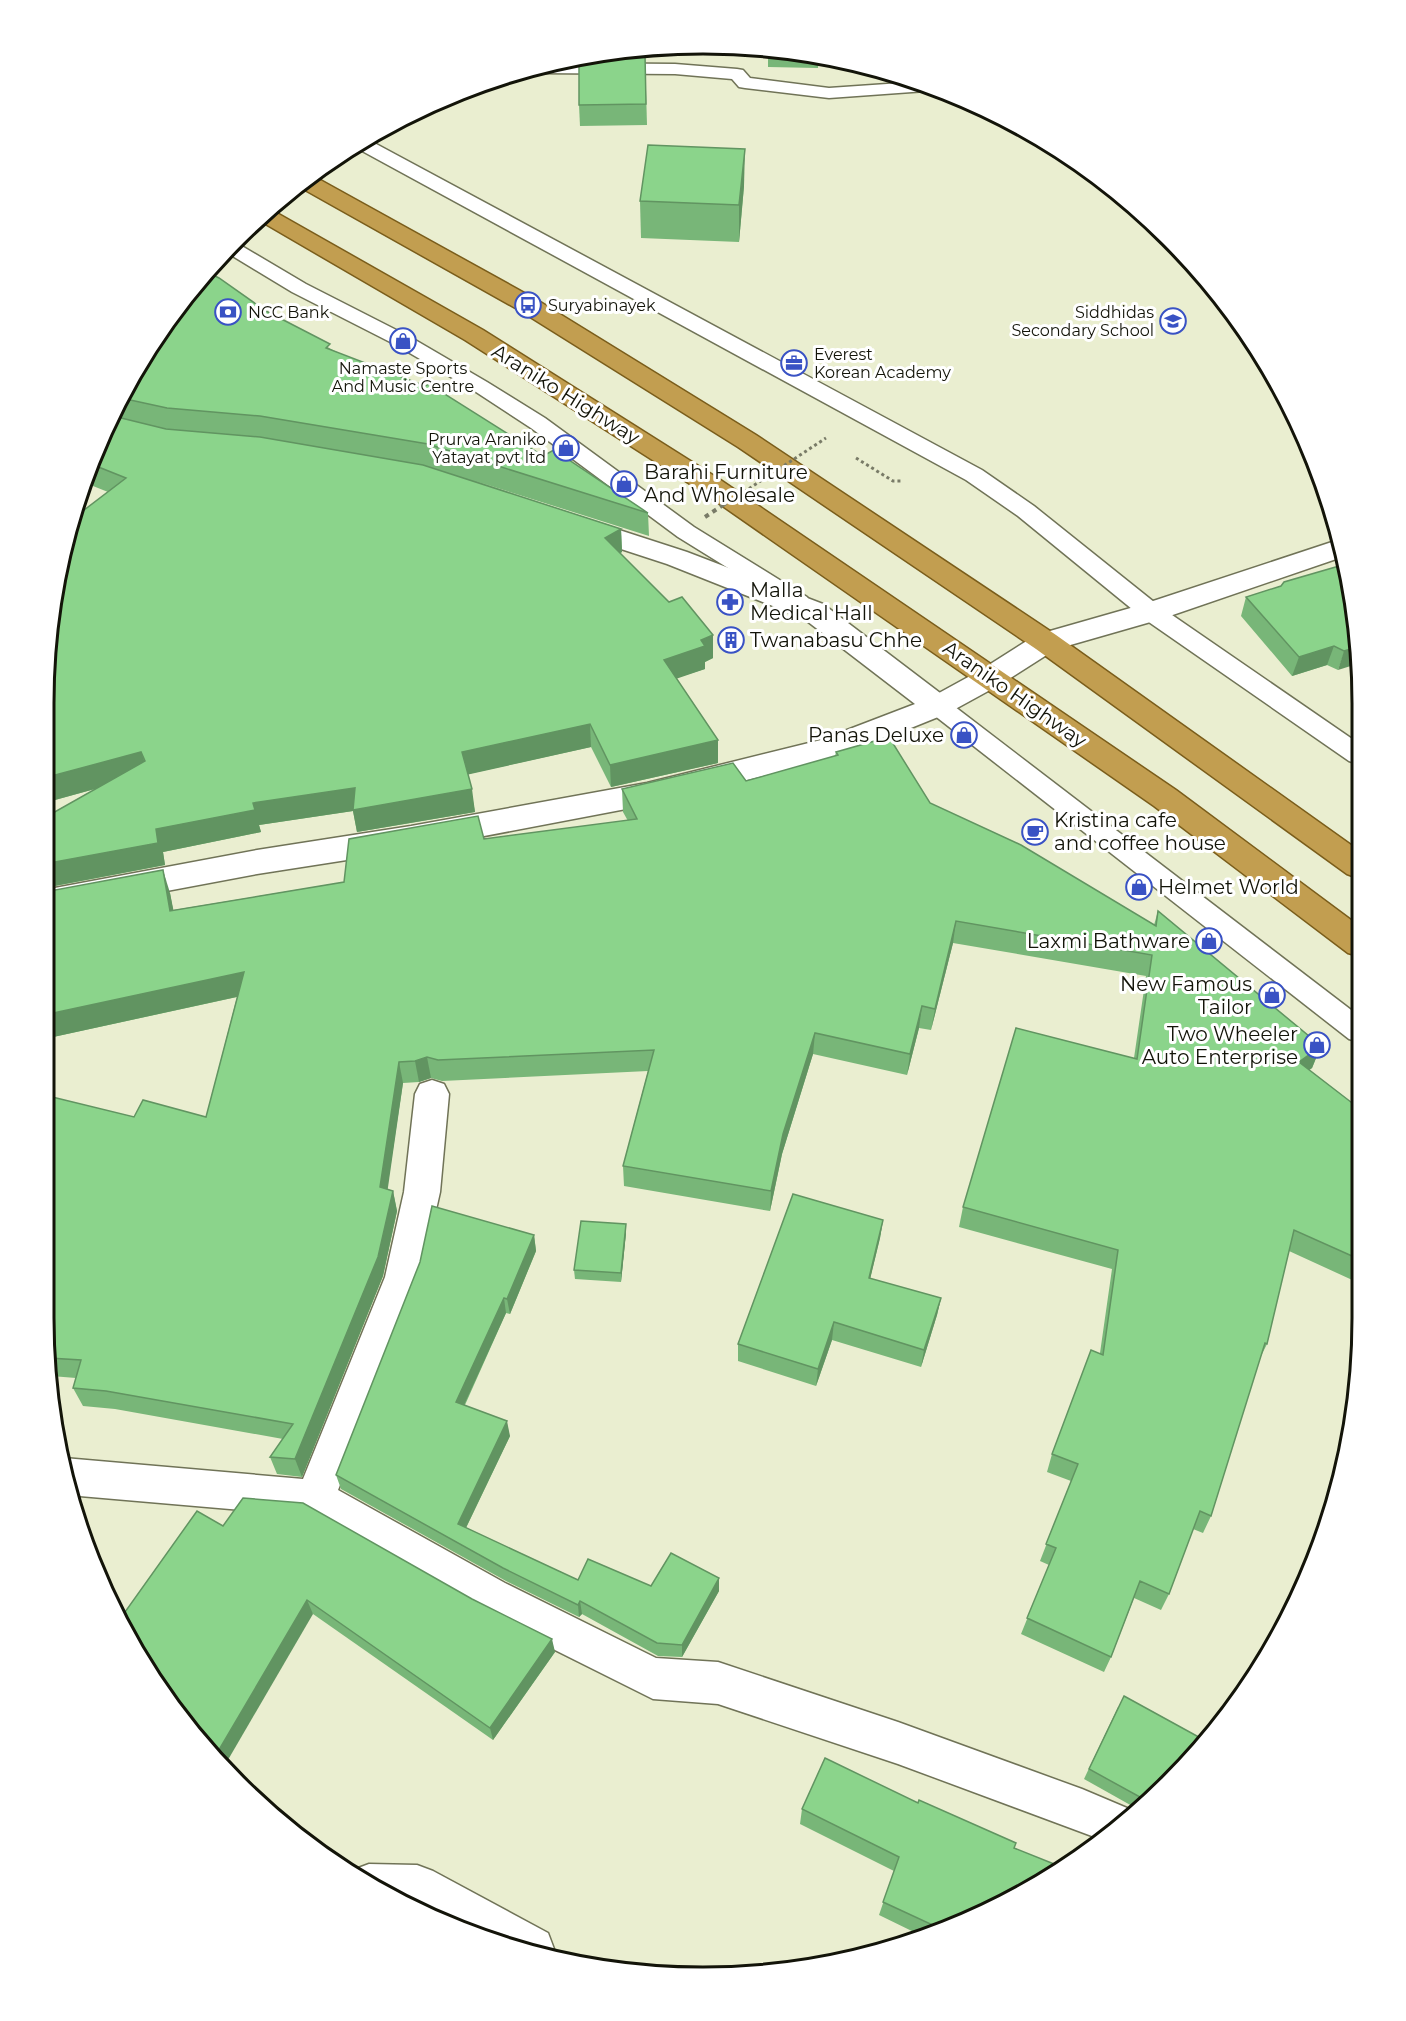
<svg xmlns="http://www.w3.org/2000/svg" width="1406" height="2021" font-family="Montserrat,sans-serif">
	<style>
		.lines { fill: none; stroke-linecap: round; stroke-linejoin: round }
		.service-casing { stroke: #707357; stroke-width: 3 }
		.minor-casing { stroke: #707357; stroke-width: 3 }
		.tertiary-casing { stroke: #707357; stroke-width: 3 }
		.secondary-casing { stroke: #707357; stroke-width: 3 }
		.trunk-casing { stroke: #7a5d1b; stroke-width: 3 }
		.path { stroke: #797b67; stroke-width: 3; stroke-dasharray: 3 3; stroke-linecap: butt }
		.service { fill: #fff; fill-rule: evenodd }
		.minor { fill: #fff; fill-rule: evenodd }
		.tertiary { fill: #fff; fill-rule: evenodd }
		.secondary { fill: #fff; fill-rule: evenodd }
		.trunk { fill: #c29e50; fill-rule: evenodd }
		.path-bridge-far1 { stroke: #797b67; stroke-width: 3; stroke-dasharray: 3 3; stroke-linecap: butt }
		.path-bridge { stroke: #797b67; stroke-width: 4; stroke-dasharray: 4.5 4.5; stroke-linecap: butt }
		.wall { fill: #78b678 }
		.shaded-wall { fill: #619461 }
		.building { fill: #8bd48b; stroke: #619461; stroke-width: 1.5 }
		.labels { text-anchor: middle; stroke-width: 6; stroke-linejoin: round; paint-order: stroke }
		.far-poi-label { font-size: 16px; fill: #131409; stroke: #fff; text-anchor: start }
		.street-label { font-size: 20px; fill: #131409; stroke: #fff }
		.poi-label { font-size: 20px; fill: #131409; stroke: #fff; text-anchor: start }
		.rim { fill: none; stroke: #131409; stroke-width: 3 }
	</style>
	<rect width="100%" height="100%" fill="#eaeed0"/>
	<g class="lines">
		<g class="service-casing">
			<g id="service">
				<polygon points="558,63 675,64 737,69 743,70 750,78 829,88 916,82 933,88 926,91 829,98 745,88 739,87 732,79 675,74 536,73 529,70"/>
				<polygon points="365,138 982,470 1034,506 1159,606 1358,743 1358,764 1349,761 1143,618 1018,516 966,480 353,146"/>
				<polygon points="235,242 306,284 410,337 487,382 545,418 694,527 807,597 810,602 807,607 799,610 791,607 678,537 531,428 473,390 396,345 292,292 226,252"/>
				<polygon points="938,698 946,700 1359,1016 1359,1042 1349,1039 930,712 926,706 930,700"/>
			</g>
		</g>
		<g class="minor-casing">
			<g id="minor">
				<polygon points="579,517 687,552 823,604 948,699 953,706 948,713 839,757 647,805 411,850 257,874 44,914 44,890 257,850 411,826 647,783 821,740 915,704 803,618 667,564 569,532 566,526 569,520"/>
				<polygon points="432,1080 444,1084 449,1094 440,1192 421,1277 338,1490 505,1583 656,1658 718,1662 898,1722 1082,1789 1134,1811 1136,1815 1100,1839 898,1764 718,1704 653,1699 477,1611 310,1516 68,1495 62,1459 64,1458 303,1479 385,1277 404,1192 415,1094 420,1084"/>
				<polygon points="369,1864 417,1865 433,1871 548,1933 554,1949 552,1954 450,1927 373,1889 352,1874 353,1870"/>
			</g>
		</g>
		<g class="tertiary-casing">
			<polygon id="tertiary" points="1046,632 1056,635 1060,642 1056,649 1001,684 948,713 938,716 928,713 923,706 928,699 981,670 1036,635"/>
		</g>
		<g class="secondary-casing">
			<polygon id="secondary" points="1341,539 1345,556 1161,619 1046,652 1036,649 1032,642 1036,635 1141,605"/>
		</g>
		<g class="trunk-casing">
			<g id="trunk">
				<polygon points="313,176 537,300 756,435 1056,635 1358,850 1358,878 1347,874 1036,649 738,447 519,310 298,186"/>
				<polygon points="268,208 483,330 719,479 1176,790 1359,926 1359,956 1348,953 1154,806 701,491 465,340 257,219"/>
			</g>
		</g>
		<polyline class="path" points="856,458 893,481 901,481"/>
		<use href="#service" class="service"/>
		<use href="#minor" class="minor"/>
		<use href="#tertiary" class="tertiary"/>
		<use href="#secondary" class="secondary"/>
		<use href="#trunk" class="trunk"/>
		<polyline class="path-bridge-far1" points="724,505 826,438"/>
		<polyline class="path-bridge" points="705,517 726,503"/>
	</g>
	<g class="wall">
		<polygon points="746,45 819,57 818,68 768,67 768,56 697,51 697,47"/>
		<polygon points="645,55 647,125 580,126 579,105"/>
		<polygon points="744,186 739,242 641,238 640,201"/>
		<polygon points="266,311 331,349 543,456 648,513 649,536 475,481 621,529 622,552 620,553 713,658 705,662 705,669 676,678 718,763 611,787 591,747 468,774 475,812 357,832 353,811 259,825 261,832 163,852 165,865 44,888 44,818 95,789 44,803 108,492 83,482 132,374"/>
		<polygon points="1281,586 1357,617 1338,670 1327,665 1292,676 1241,616 1246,597"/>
		<polygon points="836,752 1154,925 1158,911 1321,1046 1312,1068 1309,1070 1360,1109 1361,1284 1289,1251 1267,1344 1260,1358 1211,1516 1203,1533 1193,1529 1169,1594 1161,1610 1134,1598 1111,1657 1104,1672 1021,1634 1049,1565 1040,1561 1071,1481 1047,1472 1052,1454 1100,1353 1112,1269 959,1227 963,1207 1134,1058 1146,976 953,943 931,1030 919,1028 907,1075 813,1054 782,1154 770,1211 624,1186 623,1166 648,1071 442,1081 431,1078 419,1082 403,1083 387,1189 393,1191 397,1211 383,1276 302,1477 277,1474 270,1457 283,1439 115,1409 83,1406 73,1388 76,1378 51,1376 44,1318 134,1117 206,1117 237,997 44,1039 170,893 173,910 344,882 484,839 628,821 623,812 622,789 746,781 835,756"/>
		<polygon points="883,1220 880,1238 870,1279 941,1298 937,1315 921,1367 832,1340 816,1386 738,1361 738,1344"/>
		<polygon points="626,1233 621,1282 575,1279 574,1270"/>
		<polygon points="534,1235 536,1251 510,1314 506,1313 465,1405 510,1436 466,1528 578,1580 651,1586 719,1578 719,1591 682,1657 658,1656 582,1614 579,1617 506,1581 341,1489 336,1475"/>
		<polygon points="223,1526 555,1652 493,1740 313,1614"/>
		<polygon points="1118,1707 1206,1741 1141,1811 1084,1779"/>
		<polygon points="918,1803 1014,1848 995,1909 920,1935 879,1915 894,1871 800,1824 802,1809"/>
	</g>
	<g class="shaded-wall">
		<polygon points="745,149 744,186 739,242 739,205"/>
		<polygon points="621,529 622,552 606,562 605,538"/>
		<polygon points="713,635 713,658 705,662 705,669 664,683 664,660 701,640"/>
		<polygon points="1334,646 1327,665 1292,676 1299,657"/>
		<polygon points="1357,647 1357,664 1338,670 1344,651"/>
		<polygon points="590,724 591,747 466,775 462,752"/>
		<polygon points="718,740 718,763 611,787 610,765"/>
		<polygon points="141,752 149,774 44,803 44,778"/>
		<polygon points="355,788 472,789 475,812 357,832 353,811 259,825 261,832 163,852 165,865 44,888 44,890 44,864 156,829 253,803"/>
		<polygon points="163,870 170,893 178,933 170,911"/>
		<polygon points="956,921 953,943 931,1030 935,1009"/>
		<polygon points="244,972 250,994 44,1039 44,1015"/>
		<polygon points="922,1006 919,1028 907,1075 910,1054"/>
		<polygon points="815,1033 813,1054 782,1154 770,1211 771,1191 783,1134"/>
		<polygon points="1321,1046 1312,1068 1290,1083 1299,1062"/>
		<polygon points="427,1057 431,1078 419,1082 415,1061"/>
		<polygon points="399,1062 403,1083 385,1208 380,1187"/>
		<polygon points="393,1191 397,1211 383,1276 302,1477 295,1459"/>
		<polygon points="883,1220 880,1238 866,1296 869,1278"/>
		<polygon points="626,1224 626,1233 621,1282 621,1273"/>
		<polygon points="534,1235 536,1251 510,1314 507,1299"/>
		<polygon points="504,1298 506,1313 459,1416 456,1402"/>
		<polygon points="941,1298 937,1315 921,1367 924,1350"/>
		<polygon points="834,1322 832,1340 816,1386 818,1369"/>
		<polygon points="507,1421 510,1436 461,1538 458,1524"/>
		<polygon points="719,1578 719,1591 682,1657 682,1645"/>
		<polygon points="307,1600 313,1614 225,1765 216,1755"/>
		<polygon points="580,1601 582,1614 579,1617 578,1605"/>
		<polygon points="552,1639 555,1652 493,1740 490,1728"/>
	</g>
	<g class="building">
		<polygon points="592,55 645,55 646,104 579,105 579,58"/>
		<polygon points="648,145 745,149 739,205 640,201"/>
		<polygon points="207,272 219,278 266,311 330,344 326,348 425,386 429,384 543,456 554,450 648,513 428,444 260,416 167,408 121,398 132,374 180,301"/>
		<polygon points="113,416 166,429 260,437 423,465 621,529 605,538 669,602 682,597 713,635 701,640 705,646 664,660 718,740 610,765 590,724 462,752 472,789 353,810 355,788 253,803 255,810 156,829 158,843 44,864 44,818 145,761 141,752 44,778 44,703 56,574 71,520 126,478 91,464"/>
		<polygon points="1346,564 1357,617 1357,647 1344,651 1334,646 1299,657 1246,597 1281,586 1284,582"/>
		<polygon points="889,737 930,803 1021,845 1156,926 1158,911 1321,1046 1299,1062 1360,1109 1361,1260 1294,1230 1267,1344 1265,1343 1211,1516 1200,1511 1169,1594 1140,1581 1111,1657 1027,1618 1056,1548 1046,1544 1078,1464 1052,1454 1091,1350 1103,1355 1118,1250 963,1207 1016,1028 1137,1059 1152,955 956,921 935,1009 922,1006 910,1054 815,1033 783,1134 771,1191 623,1166 654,1050 438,1060 427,1057 415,1061 399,1062 380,1187 393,1191 378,1257 295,1459 270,1457 293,1424 106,1391 73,1388 81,1360 49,1358 44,1318 44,1095 134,1117 143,1100 206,1117 244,972 44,1015 44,892 163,870 170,911 344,882 349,839 478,816 484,839 637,819 622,789 733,763 746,781 838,755 836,752"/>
		<polygon points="793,1194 883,1220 869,1278 941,1298 924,1350 834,1322 818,1369 738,1344"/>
		<polygon points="432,1206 534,1235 507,1299 504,1298 456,1402 507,1421 458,1524 578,1580 588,1559 651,1586 671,1553 719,1578 682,1645 657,1643 580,1601 578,1605 503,1568 336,1475 420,1262"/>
		<polygon points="581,1221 626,1224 621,1273 574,1270"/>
		<polygon points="243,1498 303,1503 472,1599 552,1639 490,1728 307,1600 216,1755 154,1684 120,1619 197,1511 223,1526"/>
		<polygon points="1124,1696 1206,1741 1149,1802 1089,1769"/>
		<polygon points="825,1758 918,1803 919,1800 1016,1843 1014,1848 1059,1866 995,1909 939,1928 883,1902 899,1857 802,1809"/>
	</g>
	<defs>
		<g id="bus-ring" transform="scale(1.35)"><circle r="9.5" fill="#fff" stroke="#3952c4" stroke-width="1.5"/><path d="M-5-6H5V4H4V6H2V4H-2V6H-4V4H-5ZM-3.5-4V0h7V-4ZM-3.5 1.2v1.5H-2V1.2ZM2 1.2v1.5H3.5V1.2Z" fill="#3952c4"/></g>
		<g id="bank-ring" transform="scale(1.35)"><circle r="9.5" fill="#fff" stroke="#3952c4" stroke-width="1.5"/><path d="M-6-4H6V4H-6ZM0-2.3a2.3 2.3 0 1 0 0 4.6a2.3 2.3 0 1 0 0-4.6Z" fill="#3952c4"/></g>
		<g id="school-ring" transform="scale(1.35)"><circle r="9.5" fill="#fff" stroke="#3952c4" stroke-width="1.5"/><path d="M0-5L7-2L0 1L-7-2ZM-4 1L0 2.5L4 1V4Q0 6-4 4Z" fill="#3952c4"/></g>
		<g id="shop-ring" transform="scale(1.35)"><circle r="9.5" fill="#fff" stroke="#3952c4" stroke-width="1.5"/><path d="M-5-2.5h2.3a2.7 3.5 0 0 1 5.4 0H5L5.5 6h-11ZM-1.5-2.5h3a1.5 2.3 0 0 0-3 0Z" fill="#3952c4"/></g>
		<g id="office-ring" transform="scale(1.35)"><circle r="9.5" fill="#fff" stroke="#3952c4" stroke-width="1.5"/><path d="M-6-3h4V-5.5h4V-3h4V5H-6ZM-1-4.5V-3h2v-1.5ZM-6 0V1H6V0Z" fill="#3952c4"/></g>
		<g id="pharmacy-ring" transform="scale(1.35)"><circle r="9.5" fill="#fff" stroke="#3952c4" stroke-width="1.5"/><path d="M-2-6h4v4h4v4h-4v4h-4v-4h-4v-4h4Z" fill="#3952c4"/></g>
		<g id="building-ring" transform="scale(1.35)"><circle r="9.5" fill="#fff" stroke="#3952c4" stroke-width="1.5"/><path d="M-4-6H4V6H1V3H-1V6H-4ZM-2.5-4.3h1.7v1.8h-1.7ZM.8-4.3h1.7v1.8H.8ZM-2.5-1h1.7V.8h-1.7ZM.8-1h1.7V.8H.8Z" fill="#3952c4"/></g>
		<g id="cafe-ring" transform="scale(1.35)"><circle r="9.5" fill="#fff" stroke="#3952c4" stroke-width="1.5"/><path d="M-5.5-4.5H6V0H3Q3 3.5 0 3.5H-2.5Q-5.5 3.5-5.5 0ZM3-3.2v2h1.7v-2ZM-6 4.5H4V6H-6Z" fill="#3952c4"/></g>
	</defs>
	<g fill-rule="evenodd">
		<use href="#bus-ring" x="528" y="305"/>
		<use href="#bank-ring" x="228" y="312"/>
		<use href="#school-ring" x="1173" y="321"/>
		<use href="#shop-ring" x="403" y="341"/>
		<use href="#office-ring" x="794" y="363"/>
		<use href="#shop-ring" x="566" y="448"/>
		<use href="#shop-ring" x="624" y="484"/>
		<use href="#pharmacy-ring" x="730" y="602"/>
		<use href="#building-ring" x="731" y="640"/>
		<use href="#shop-ring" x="964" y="735"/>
		<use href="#cafe-ring" x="1035" y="832"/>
		<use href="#shop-ring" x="1139" y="887"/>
		<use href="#shop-ring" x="1209" y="941"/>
		<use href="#shop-ring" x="1272" y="995"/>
		<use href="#shop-ring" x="1317" y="1045"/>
	</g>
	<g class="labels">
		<g class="far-poi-label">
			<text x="548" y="311">Suryabinayek</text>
			<text x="248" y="318">NCC Bank</text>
			<text x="1154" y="318" text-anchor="end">Siddhidas<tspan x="1154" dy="18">Secondary School</tspan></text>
			<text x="814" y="360">Everest<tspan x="814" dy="18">Korean Academy</tspan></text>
			<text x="403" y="374" text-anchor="middle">Namaste Sports<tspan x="403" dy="18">And Music Centre</tspan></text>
			<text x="546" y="445" text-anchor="end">Prurva Araniko<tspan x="546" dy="18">Yatayat pvt ltd</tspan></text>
		</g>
		<g class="street-label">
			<text transform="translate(566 394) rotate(32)" y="7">Araniko Highway</text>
			<text transform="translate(1015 694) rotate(35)" y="7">Araniko Highway</text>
		</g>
		<g class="poi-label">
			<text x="644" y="479">Barahi Furniture<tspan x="644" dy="23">And Wholesale</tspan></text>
			<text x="750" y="597">Malla<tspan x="750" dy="23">Medical Hall</tspan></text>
			<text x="750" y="647">Twanabasu Chhe</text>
			<text x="944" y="742" text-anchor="end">Panas Deluxe</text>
			<text x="1054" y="827">Kristina cafe<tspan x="1054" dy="23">and coffee house</tspan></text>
			<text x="1158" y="894">Helmet World</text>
			<text x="1190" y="948" text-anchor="end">Laxmi Bathware</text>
			<text x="1252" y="991" text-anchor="end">New Famous<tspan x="1252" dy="23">Tailor</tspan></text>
			<text x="1298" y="1041" text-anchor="end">Two Wheeler<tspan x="1298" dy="23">Auto Enterprise</tspan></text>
		</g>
	</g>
	<path d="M0 0H1406V2021H0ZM703 54H703A649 649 0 0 1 1352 703V1318A649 649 0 0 1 703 1967H703A649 649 0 0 1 54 1318V703A649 649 0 0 1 703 54Z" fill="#fff" fill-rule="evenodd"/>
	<path class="rim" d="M703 54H703A649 649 0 0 1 1352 703V1318A649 649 0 0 1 703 1967H703A649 649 0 0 1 54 1318V703A649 649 0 0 1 703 54Z"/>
</svg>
